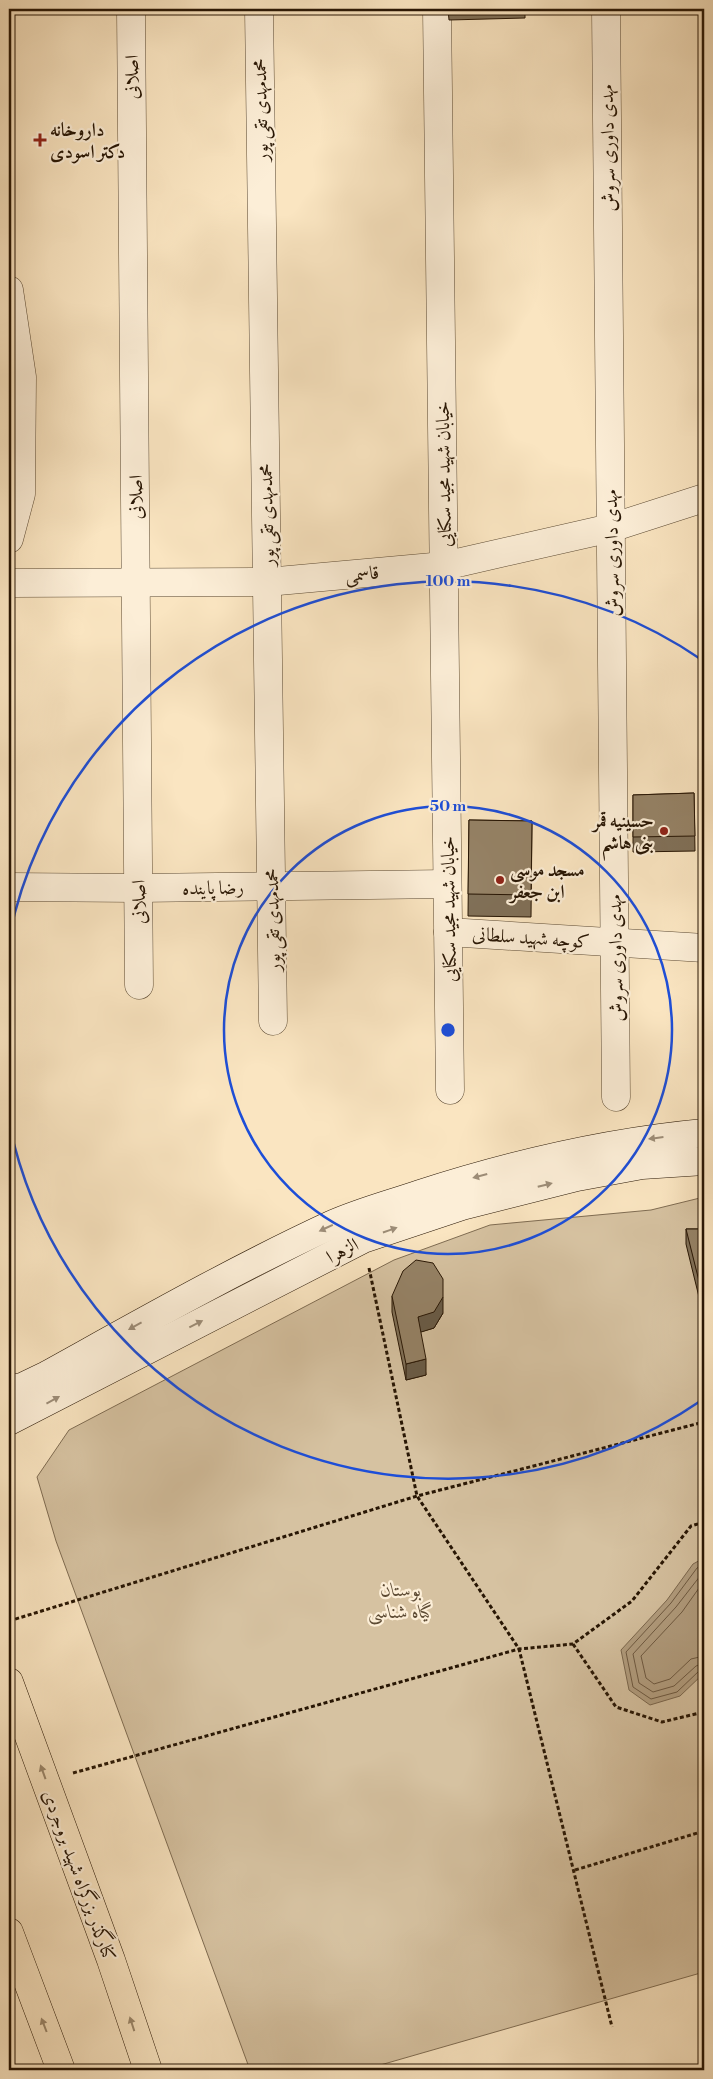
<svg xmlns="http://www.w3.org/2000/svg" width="713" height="2079" font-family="'Libre Bodoni',Amiri,serif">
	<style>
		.green { fill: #d6c2a1; stroke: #7f6c52 }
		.water { fill: #b39f81; stroke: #7b684f }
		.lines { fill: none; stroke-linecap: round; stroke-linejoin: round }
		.shore { stroke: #6e5a42; stroke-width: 1 }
		.street-casing { stroke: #5c4a33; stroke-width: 29 }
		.secondary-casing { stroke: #281604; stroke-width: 29 }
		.primary-casing { stroke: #281604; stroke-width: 29 }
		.highway-casing { stroke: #281604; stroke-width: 29 }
		.path { stroke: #281604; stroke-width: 3; stroke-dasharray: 4 2.5; stroke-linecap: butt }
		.street { stroke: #fceed7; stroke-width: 28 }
		.secondary { stroke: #fceed7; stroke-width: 28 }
		.primary { stroke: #fae5c1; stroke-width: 28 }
		.highway { stroke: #fae5c1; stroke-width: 28 }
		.wall { fill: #807058; stroke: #281604 }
		.shaded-wall { fill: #685b47; stroke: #281604 }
		.building { fill: #958266; stroke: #281604 }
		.oneway { fill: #9d8d78 }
		.oneway2 { fill: #9c886c }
		.ring { fill: none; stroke: #1d4ed8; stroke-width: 2.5 }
		.poi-dot { fill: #8f2418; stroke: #fceed7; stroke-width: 2 }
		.labels { text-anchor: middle; stroke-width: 4.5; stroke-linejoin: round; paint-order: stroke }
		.street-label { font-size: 19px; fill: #281604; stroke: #fceed7 }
		.poi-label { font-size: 19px; font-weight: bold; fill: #281604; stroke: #fceed7; text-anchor: start }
		.park-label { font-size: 19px; font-style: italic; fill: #5c4a33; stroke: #fceed7 }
		.centre { fill: #1d4ed8; stroke: #fceed7; stroke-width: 2.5 }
		.ring-label { font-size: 15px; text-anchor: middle; font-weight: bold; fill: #1d4ed8; stroke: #fceed7; stroke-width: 4.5; stroke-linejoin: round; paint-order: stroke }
	</style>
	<rect width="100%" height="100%" fill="#fae5c1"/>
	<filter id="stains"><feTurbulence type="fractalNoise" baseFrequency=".004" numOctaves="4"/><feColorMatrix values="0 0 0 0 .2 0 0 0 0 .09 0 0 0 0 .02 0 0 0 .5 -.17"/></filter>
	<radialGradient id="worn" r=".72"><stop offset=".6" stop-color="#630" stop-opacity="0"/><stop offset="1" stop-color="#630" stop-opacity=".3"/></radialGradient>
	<polygon class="green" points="704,1197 704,1972 363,2070 250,2070 56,1541 37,1477 69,1430 394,1260 490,1225 651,1210"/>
	<polygon class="water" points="704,1558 704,1673 680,1696 650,1705 629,1690 621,1650 667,1600 693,1564"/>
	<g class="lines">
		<g class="shore">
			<polyline points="704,1564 697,1568 671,1603 626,1652 633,1687 651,1699 677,1692 699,1671 704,1670"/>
			<polyline points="704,1571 676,1607 633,1654 639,1683 653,1692 674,1686 696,1666 704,1663"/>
			<polyline points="704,1581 682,1612 641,1656 646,1678 654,1684 670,1679 691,1659 704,1656"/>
		</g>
		<g class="street-casing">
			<g id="street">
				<polyline points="131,9 139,985"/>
				<polyline points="259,9 273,1021"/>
				<polyline points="437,9 450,1090"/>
				<polyline points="606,9 616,1097"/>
				<polyline points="9,290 22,377 21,494 9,539"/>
				<polyline points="10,583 267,582 444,566 611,528 704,498"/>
				<polyline points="9,887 138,888 447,884"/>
				<polyline points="448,932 704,948"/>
			</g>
		</g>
		<g class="secondary-casing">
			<g id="secondary">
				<path d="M9,1390l13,-3 25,-12c94,-52 187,-105 284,-150 29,-13 60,-21 89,-31 93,-30 187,-52 284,-61"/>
				<polyline points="9,1421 363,1239 462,1206 577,1177 642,1165 704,1161"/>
			</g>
		</g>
		<g class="primary-casing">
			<polyline id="primary" points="9,1682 111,1960 148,2070"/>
		</g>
		<g class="highway-casing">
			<polyline id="highway" points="9,1932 61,2070"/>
		</g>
		<g class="path">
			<polyline points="369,1268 417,1496 519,1649 612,2027"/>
			<polyline points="9,1621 417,1496 704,1422"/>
			<polyline points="573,1644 616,1707 662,1722 704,1712"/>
			<polyline points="73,1773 519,1649 573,1644 632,1601 691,1526 704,1522"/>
			<polyline points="575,1870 704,1831"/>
		</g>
		<use href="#street" class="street"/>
		<use href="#secondary" class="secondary"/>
		<use href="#primary" class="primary"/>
		<use href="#highway" class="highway"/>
	</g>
	<g class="wall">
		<polygon points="448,9 525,9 525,18 449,20"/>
		<polygon points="694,793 695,851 633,852 633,795"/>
		<polygon points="469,820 532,821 531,917 468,916"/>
		<polygon points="686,1229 704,1229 704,1296 699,1297 686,1244"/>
		<polygon points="392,1296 443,1313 434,1328 420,1332 426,1375 406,1380 392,1312"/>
	</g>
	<g class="shaded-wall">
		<polygon points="443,1297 443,1313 434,1328 418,1333 418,1317"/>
		<polygon points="426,1359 426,1375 406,1380 406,1364"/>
	</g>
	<g class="building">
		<polygon points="694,793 695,836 633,837 633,795"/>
		<polygon points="469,820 532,821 531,895 468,894"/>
		<polygon points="686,1229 704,1229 704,1281 699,1281"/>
		<polygon points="416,1260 433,1263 443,1279 443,1297 434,1312 418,1317 426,1359 406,1364 392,1296 403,1271"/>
	</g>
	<defs><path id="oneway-solid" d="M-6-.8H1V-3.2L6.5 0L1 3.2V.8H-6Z" transform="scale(1.25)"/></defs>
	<g class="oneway">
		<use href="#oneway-solid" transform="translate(656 1138) rotate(173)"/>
		<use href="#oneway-solid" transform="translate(480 1176) rotate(165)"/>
		<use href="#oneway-solid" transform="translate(545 1185) rotate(-14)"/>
		<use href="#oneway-solid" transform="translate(326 1228) rotate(155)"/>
		<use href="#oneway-solid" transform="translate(390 1230) rotate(-19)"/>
		<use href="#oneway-solid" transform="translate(196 1324) rotate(-27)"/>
		<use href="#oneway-solid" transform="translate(135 1326) rotate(151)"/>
		<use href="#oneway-solid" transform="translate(53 1400) rotate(-29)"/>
	</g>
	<g class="oneway2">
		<use href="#oneway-solid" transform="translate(43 1772) rotate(-110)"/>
		<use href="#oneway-solid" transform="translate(132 2024) rotate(-108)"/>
		<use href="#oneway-solid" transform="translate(44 2025) rotate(-111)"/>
	</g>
	<g class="ring">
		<circle cx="448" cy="1030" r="224"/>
		<path d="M702 1400A449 449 0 0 1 9 1123M9 937A449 449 0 0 1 702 660"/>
	</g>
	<g class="poi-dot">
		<path d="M37.5 132.5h5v5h5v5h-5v5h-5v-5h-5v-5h5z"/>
		<circle cx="664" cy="831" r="5"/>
		<circle cx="500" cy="880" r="5"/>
	</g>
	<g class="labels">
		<g class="street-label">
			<text transform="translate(131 77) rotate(-90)" y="7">اصلانی</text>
			<text transform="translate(260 110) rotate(-91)" y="7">محمدمهدی تقی پور</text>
			<text transform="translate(607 148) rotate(-91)" y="7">مهدی داوری سروش</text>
			<text transform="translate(443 474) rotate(-91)" y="7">خیابان شهید مجید سکنایی</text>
			<text transform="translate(135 497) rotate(-90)" y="7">اصلانی</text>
			<text transform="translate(266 515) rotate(-91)" y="7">محمدمهدی تقی پور</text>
			<text transform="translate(611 553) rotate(-91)" y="7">مهدی داوری سروش</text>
			<text transform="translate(362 573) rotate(-5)" y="7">قاسمی</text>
			<text transform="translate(213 887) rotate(-1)" y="7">رضا پاینده</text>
			<text transform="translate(138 902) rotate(-91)" y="7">اصلانی</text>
			<text transform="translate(448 909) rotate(-91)" y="7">خیابان شهید مجید سکنایی</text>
			<text transform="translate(272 920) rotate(-91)" y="7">محمدمهدی تقی پور</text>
			<text transform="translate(531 937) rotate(4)" y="7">کوچه شهید سلطانی</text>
			<text transform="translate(615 958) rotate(-91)" y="7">مهدی داوری سروش</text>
			<text transform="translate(342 1250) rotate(-27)" y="7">الزهرا</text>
			<text transform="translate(80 1875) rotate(70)" y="7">کنارگذر بزرگراه شهید بروجردی</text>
		</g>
		<g class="poi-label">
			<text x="50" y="136">داروخانه<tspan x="50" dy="22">دکتر اسودی</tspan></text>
			<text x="654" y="827" text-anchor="end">حسینیه قمر<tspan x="654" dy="22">بنی هاشم</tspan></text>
			<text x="510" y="876">مسجد موسی<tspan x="510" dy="22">ابن جعفر</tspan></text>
		</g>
		<g class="park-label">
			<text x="401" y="1596">بوستان<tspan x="401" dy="22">گیاه شناسی</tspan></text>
		</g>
	</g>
	<circle cx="448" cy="1030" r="8" class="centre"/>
	<g class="ring-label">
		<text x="448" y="586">100 m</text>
		<text x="448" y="811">50 m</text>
	</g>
	<rect width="713" height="2079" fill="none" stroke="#fae5c1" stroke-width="30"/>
	<rect x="10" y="10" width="693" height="2059" fill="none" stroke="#281604" stroke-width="2.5"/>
	<rect x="15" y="15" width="683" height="2049" fill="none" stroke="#281604"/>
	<rect width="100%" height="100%" filter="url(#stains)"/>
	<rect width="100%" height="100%" fill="url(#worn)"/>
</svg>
